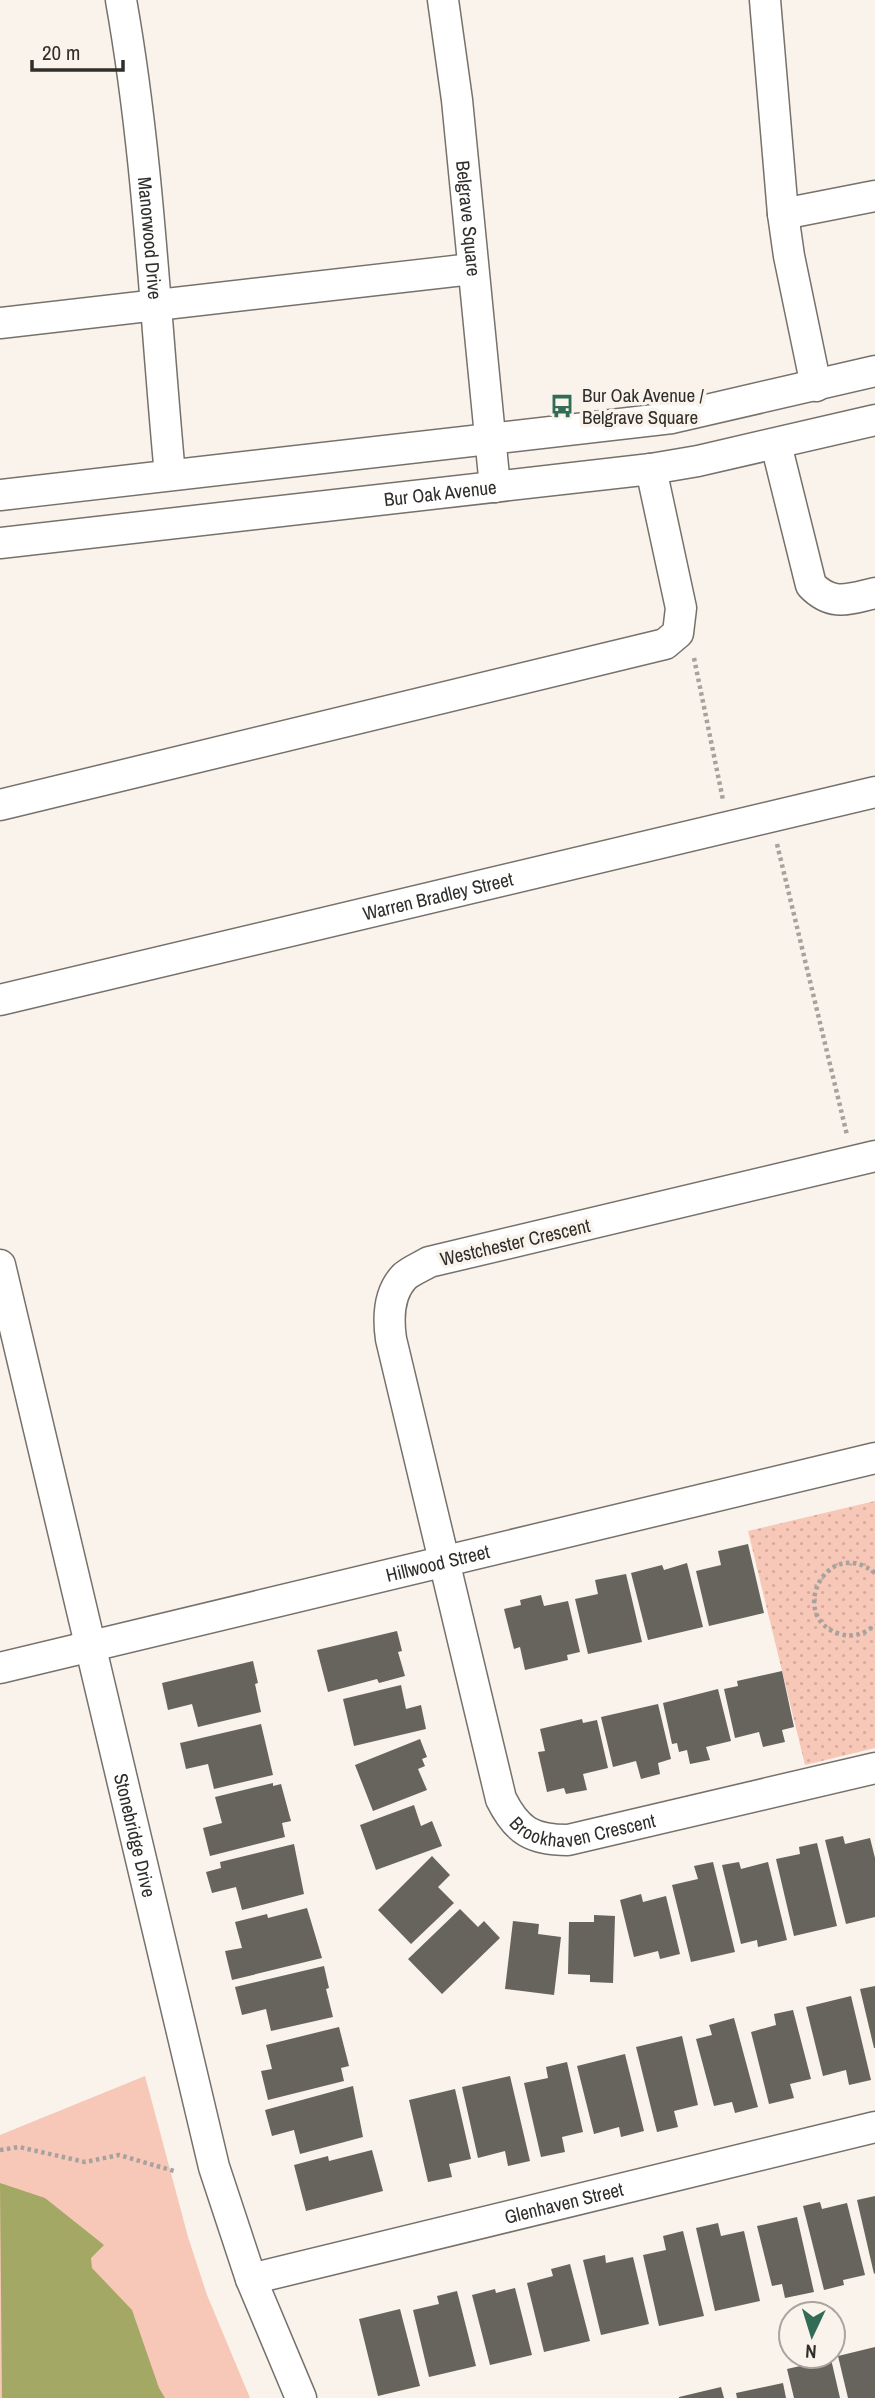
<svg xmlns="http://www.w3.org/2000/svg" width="875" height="2398" font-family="'Archivo Narrow',sans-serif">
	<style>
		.grass { fill: #f7c7b7 }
		.park { fill: url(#park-dots) }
		.water { fill: #a3a864 }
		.building { fill: #66645d }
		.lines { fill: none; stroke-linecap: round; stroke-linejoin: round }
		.minor-casing { stroke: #76716b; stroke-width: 33 }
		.path { stroke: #a6a29d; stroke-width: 4.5; stroke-dasharray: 3.5 3.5; stroke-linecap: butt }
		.minor { stroke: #fff; stroke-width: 30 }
		.labels { text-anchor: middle; stroke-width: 7; stroke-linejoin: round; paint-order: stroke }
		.street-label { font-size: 19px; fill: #302e2b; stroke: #f9f3ec }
		.poi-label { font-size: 19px; fill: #302e2b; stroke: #f9f3ec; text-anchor: start }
	</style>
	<defs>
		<pattern id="park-dots" width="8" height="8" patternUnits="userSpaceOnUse" patternTransform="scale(1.75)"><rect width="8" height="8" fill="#f7c7b7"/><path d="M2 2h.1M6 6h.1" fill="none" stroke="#d4ab9e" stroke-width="1.8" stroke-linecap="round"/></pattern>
	</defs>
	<rect width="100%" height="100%" fill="#f9f3ec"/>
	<polygon class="grass" points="145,2076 188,2237 207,2295 250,2398 0,2398 0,2135"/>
	<polygon class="park" points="875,1501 875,1748 805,1765 748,1531"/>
	<polygon class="water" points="0,2183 45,2198 104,2245 91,2258 92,2268 132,2310 159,2388 165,2398 2,2398"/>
	<g class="building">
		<polygon points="748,1544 764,1613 709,1626 696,1571 721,1565 718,1551"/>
		<polygon points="687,1563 703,1627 648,1640 631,1573 662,1565 664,1570"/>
		<polygon points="626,1574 642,1642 588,1654 575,1599 598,1594 595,1580"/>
		<polygon points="541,1595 544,1606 568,1601 580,1652 567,1655 568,1660 525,1670 520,1647 514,1649 504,1609 521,1605 520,1600"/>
		<polygon points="397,1631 402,1651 398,1652 405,1676 379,1683 377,1679 328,1692 317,1650"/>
		<polygon points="253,1661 258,1683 255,1684 261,1712 198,1727 192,1704 168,1710 162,1683"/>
		<polygon points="782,1671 794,1727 782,1730 785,1742 763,1747 759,1732 735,1738 724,1689 738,1686 737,1681"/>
		<polygon points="401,1685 406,1709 421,1705 426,1729 354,1746 343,1699"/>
		<polygon points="718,1689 731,1741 706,1747 710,1760 690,1764 687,1750 679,1752 677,1743 672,1744 663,1703"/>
		<polygon points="658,1704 671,1759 658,1763 660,1774 641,1779 636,1761 613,1767 601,1717"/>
		<polygon points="582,1719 583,1723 597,1720 608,1768 583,1774 587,1790 566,1794 564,1788 547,1792 538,1752 545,1751 540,1729"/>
		<polygon points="261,1724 273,1775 214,1789 208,1764 186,1769 180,1743"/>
		<polygon points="420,1739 427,1757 422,1759 425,1766 418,1769 427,1790 373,1811 355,1765"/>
		<polygon points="273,1783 273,1786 281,1784 291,1821 282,1823 285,1837 210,1856 203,1828 222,1823 215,1797"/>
		<polygon points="414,1805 421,1826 432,1821 442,1846 376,1870 360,1825"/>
		<polygon points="843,1836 845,1844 870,1838 875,1858 875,1917 846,1924 825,1840"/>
		<polygon points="817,1843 837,1926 794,1936 776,1859 800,1854 799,1847"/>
		<polygon points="294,1844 304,1894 242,1910 236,1887 212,1893 206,1872 221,1868 220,1862"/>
		<polygon points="432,1856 450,1875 438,1887 454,1903 411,1944 378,1910"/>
		<polygon points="713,1862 735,1952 691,1962 672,1885 698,1879 694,1866"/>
		<polygon points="739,1862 741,1869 768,1862 787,1940 758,1947 757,1940 741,1944 722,1865"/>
		<polygon points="641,1894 643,1902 666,1896 680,1954 660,1959 658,1951 634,1957 620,1900"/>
		<polygon points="307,1908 322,1958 232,1980 225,1951 242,1948 235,1922 267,1914 268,1918"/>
		<polygon points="460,1909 478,1927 484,1921 500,1938 442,1994 408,1959"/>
		<polygon points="594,1915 615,1916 613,1983 590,1982 590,1975 568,1974 569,1922 594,1922"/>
		<polygon points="513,1921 539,1924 538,1934 561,1937 554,1995 505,1989"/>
		<polygon points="324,1966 329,1988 326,1989 333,2017 271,2031 266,2009 242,2015 235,1987"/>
		<polygon points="875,1986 875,2048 874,2048 860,1989"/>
		<polygon points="851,1996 871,2080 849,2085 846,2070 823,2076 806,2007"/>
		<polygon points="793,2010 811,2079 790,2084 794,2098 769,2104 751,2032 776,2025 774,2014"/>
		<polygon points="734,2018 758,2107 735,2113 732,2102 714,2106 696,2039 712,2035 709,2025"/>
		<polygon points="339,2027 349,2066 341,2068 344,2081 268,2100 261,2071 272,2069 266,2045"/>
		<polygon points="682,2036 698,2105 674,2111 678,2127 657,2132 636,2047"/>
		<polygon points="625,2054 644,2131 621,2137 619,2127 594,2134 577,2066"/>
		<polygon points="567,2062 583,2132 562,2137 565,2152 541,2157 524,2083 548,2078 546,2067"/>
		<polygon points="510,2076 530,2161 508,2166 505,2151 478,2158 462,2087"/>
		<polygon points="353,2086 363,2137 300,2154 294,2130 272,2136 265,2110"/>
		<polygon points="455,2089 471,2159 449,2164 452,2177 428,2182 409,2100"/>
		<polygon points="372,2150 383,2191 306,2211 294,2165 328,2156 329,2161"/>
		<polygon points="875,2196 875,2273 874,2274 857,2200"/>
		<polygon points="820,2202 822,2209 847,2203 865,2275 843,2280 844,2285 824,2290 803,2206"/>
		<polygon points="797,2217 814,2292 785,2298 782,2284 772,2286 757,2226"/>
		<polygon points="718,2223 721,2236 744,2231 760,2301 715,2311 696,2228"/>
		<polygon points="683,2231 704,2316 659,2326 643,2255 666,2250 663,2236"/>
		<polygon points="605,2255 606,2263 633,2257 649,2324 601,2335 583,2260"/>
		<polygon points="570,2264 590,2341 544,2352 527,2283 553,2276 551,2269"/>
		<polygon points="515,2288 532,2355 490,2365 472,2295 495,2289 496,2293"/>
		<polygon points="457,2291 476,2366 429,2377 413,2310 439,2304 437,2296"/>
		<polygon points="400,2309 420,2386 378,2396 359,2319"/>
		<polygon points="875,2347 875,2398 848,2398 838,2356"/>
		<polygon points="831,2359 840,2398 794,2398 787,2369"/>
		<polygon points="783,2383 786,2398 737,2398 736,2393"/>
		<polygon points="721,2387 724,2398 679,2398 679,2397"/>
	</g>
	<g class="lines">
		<g class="minor-casing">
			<g id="minor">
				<path id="s1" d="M121,0c28,157 34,317 49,475"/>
				<path id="s2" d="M443,0l14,100 38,387"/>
				<polyline points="765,0 783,214 789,256 816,386"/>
				<polyline points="783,214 875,196"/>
				<polyline points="0,323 472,269"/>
				<path d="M776,444l35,141c21,22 38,14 64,8"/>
				<polyline points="0,495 672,418 875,371"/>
				<path id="s3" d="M0,543l651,-74 47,-8 177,-41"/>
				<polyline points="0,805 665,644 678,633 681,608 651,469"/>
				<path id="s4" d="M0,1000l875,-208"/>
				<path id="s5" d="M875,1156l-446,106c-8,5 -19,9 -25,15 -16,17 -16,41 -13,62l110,460c16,32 31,41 67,41l307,-72"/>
				<path id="s6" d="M0,1265l214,902 37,112 50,119"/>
				<path id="s7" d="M0,1668l875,-210"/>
				<path id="s8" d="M251,2279l624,-152"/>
			</g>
		</g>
		<g class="path">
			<polyline points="694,658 723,800"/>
			<polyline points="777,844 847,1135"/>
			<path d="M875,1573c-49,-39 -89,45 -35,61 13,4 24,0 35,-9"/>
			<polyline points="0,2150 19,2147 85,2162 119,2155 174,2171"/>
		</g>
		<use href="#minor" class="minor"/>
	</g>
	<defs>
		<g id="bus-bare" transform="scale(1.89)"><path d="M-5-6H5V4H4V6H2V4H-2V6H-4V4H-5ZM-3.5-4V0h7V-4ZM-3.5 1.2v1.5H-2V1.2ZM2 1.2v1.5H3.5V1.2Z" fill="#326c56" stroke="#f9f3ec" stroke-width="2.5" paint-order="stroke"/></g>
	</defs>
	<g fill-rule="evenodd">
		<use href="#bus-bare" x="562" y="406"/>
	</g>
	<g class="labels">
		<g class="street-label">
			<text dy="7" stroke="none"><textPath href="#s2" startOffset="220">Belgrave Square</textPath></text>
			<text dy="7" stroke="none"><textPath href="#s1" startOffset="240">Manorwood Drive</textPath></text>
			<text dy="7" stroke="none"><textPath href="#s3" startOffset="443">Bur Oak Avenue</textPath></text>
			<text dy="7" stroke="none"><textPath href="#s4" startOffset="450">Warren Bradley Street</textPath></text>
			<text transform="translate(515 1242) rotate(-13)" y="7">Westchester Crescent</text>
			<text dy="7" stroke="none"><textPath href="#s7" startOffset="450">Hillwood Street</textPath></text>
			<text dy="7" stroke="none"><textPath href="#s5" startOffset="1125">Brookhaven Crescent</textPath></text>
			<text dy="7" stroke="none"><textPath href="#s6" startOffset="586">Stonebridge Drive</textPath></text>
			<text dy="7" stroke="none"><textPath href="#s8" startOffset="322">Glenhaven Street</textPath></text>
		</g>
		<g class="poi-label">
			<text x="582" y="402">Bur Oak Avenue /<tspan x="582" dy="22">Belgrave Square</tspan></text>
		</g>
	</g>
	<g transform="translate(812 2335) rotate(184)"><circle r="33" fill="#f9f3ec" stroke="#a9a49f" stroke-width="2"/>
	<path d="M0-5L12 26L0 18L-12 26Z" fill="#326c56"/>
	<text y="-10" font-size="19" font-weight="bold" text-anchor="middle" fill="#302e2b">N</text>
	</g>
	<path d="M32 60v10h91v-10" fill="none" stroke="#302e2b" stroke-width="3.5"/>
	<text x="42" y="60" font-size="21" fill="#302e2b" stroke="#f9f3ec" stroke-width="5" paint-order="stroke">20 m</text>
</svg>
